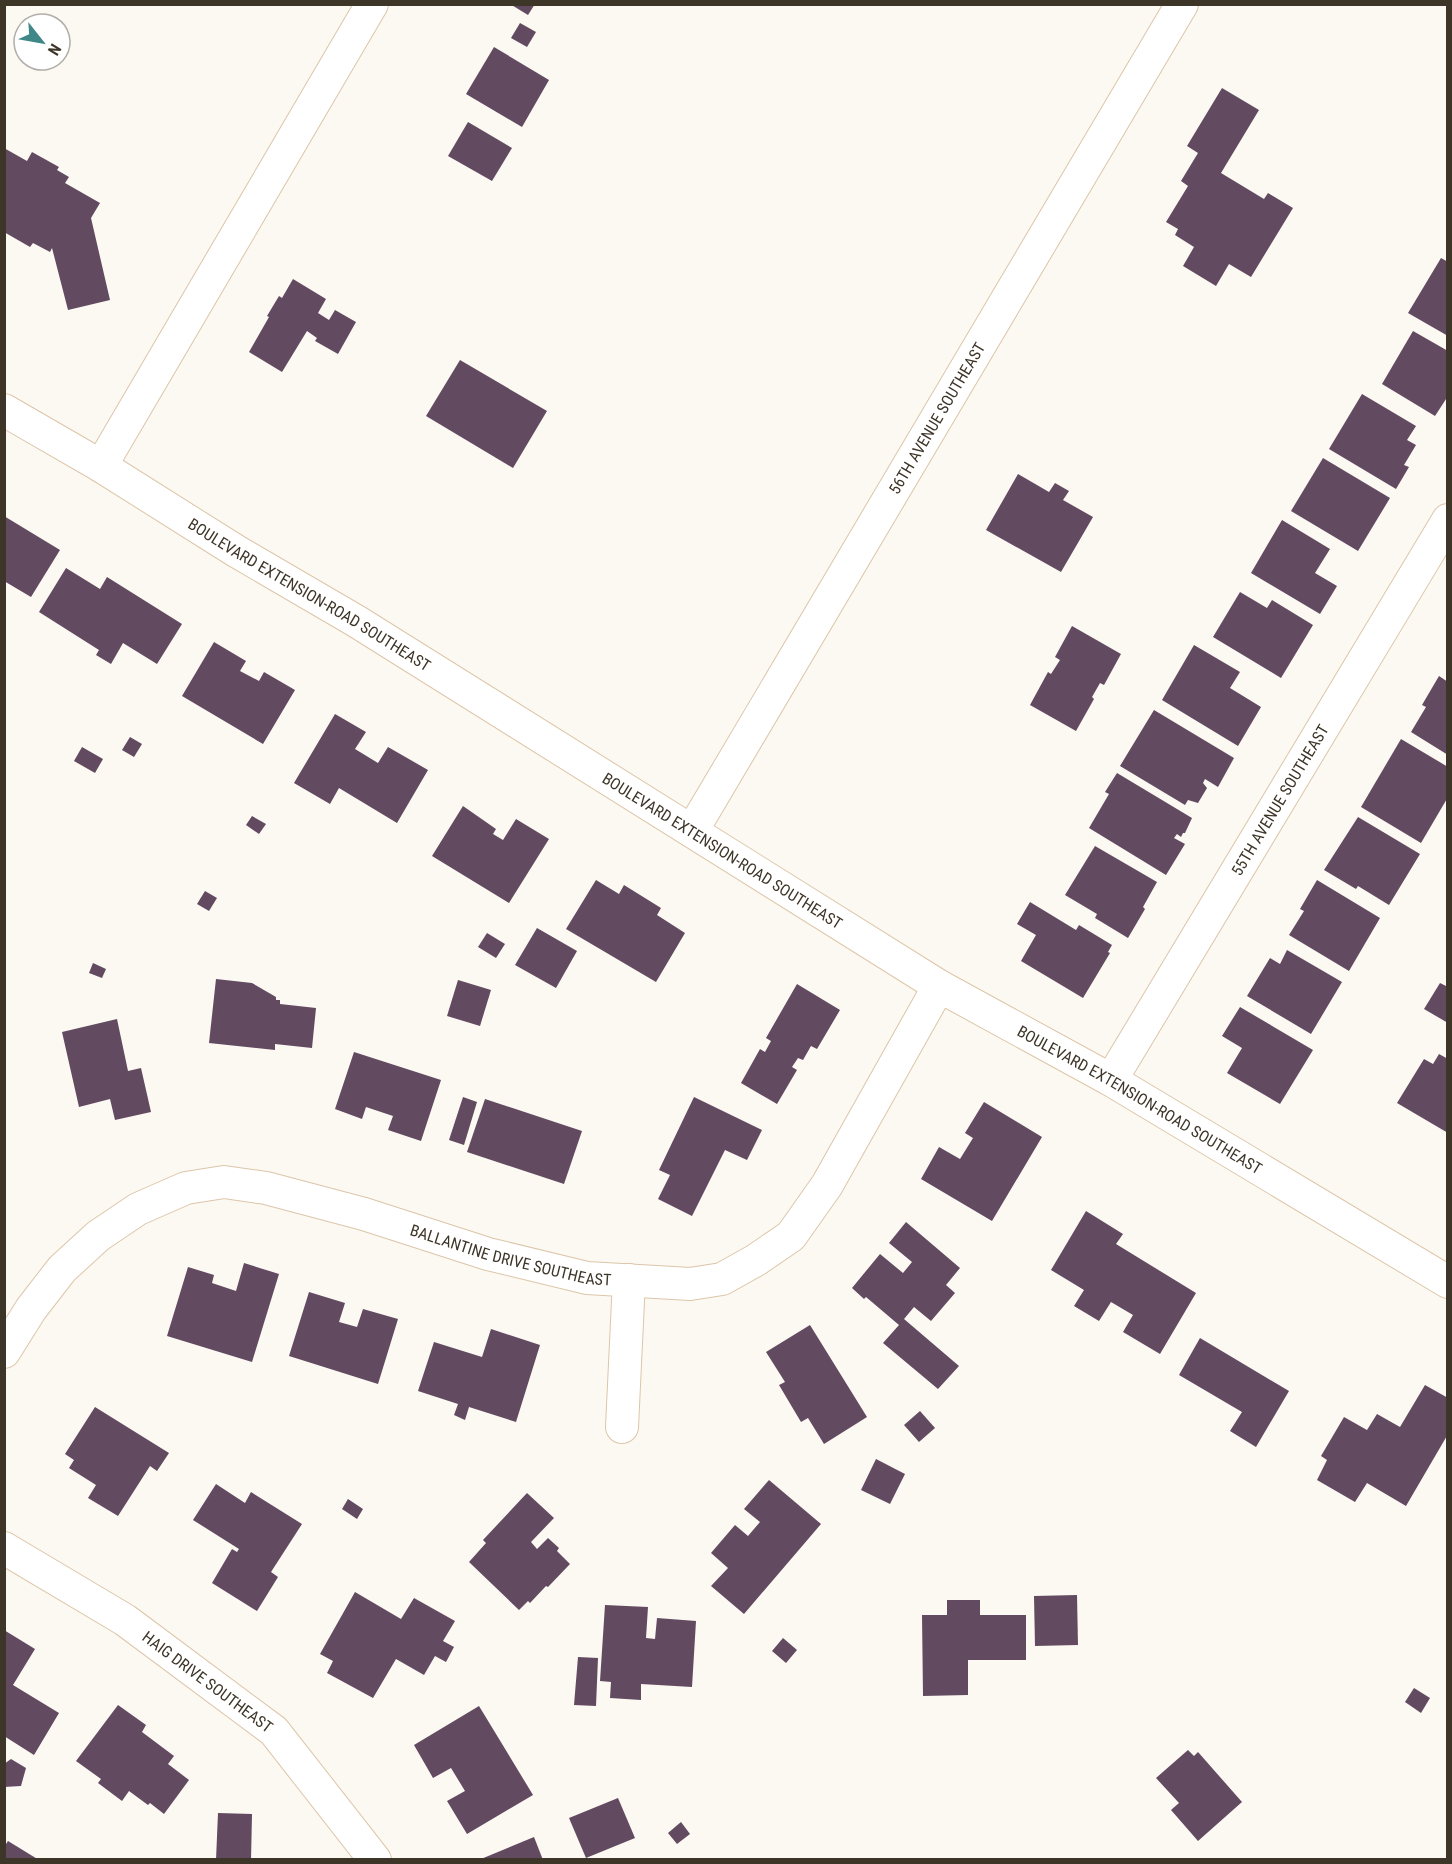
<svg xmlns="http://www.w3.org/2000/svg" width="1452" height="1864" font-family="'Roboto Condensed',sans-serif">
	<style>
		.building { fill: #624a61 }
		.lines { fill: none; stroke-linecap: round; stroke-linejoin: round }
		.street-casing { stroke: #dcc6a9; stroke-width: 34 }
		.street { stroke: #fff; stroke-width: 32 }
		.labels { text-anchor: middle; stroke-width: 6; stroke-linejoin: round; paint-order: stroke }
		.street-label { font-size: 16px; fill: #3e3529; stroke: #fff }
	</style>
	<rect width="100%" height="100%" fill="#fcf8f2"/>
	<g class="building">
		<polygon points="510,4 535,4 528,15"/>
		<polygon points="520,23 536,32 527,47 511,38"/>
		<polygon points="494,47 549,80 522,127 466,94"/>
		<polygon points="1222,88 1259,110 1221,173 1264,199 1268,193 1293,208 1251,277 1229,264 1216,286 1183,266 1194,247 1175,235 1178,229 1166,222 1188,186 1181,181 1198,153 1187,146"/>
		<polygon points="468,122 512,148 492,181 448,156"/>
		<polygon points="4,148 27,161 32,152 59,167 57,170 69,177 65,183 100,203 91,218 110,300 68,310 52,248 50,252 33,243 30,247 4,232"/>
		<polygon points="1441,258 1448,262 1448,336 1408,313"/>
		<polygon points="293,279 326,299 318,313 329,320 335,310 356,322 338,354 315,341 317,338 307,331 282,372 249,352 269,317 267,316 279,296 282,298"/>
		<polygon points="1413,331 1448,351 1448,396 1435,416 1382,384"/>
		<polygon points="460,360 547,411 513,468 426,416"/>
		<polygon points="1362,394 1416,426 1407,440 1416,445 1404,465 1409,467 1396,489 1329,449"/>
		<polygon points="1323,458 1390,498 1358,551 1291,511"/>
		<polygon points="1018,474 1049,492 1055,483 1069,491 1063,500 1093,517 1061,572 986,530"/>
		<polygon points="4,516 60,550 31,597 4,581"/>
		<polygon points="1282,520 1330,549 1315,573 1337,586 1320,614 1251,573"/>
		<polygon points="66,568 100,589 107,577 182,624 157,664 123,643 111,664 96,655 99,650 39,612"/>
		<polygon points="1240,592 1267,608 1272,600 1313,625 1281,678 1213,637"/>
		<polygon points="1072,626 1121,654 1104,685 1100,683 1092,697 1094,699 1076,731 1030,705 1048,672 1051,674 1060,660 1055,657"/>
		<polygon points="214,642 246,661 240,671 259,681 264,672 295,690 263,744 182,696"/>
		<polygon points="1194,645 1240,672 1230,688 1261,707 1238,746 1162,700"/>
		<polygon points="1439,676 1448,682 1448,755 1411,732 1426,707 1422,705"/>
		<polygon points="1154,710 1234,758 1218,787 1205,779 1203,783 1207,788 1198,803 1188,800 1185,805 1120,766"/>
		<polygon points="335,714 366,732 355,749 378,763 388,747 428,770 397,823 339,788 330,804 294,783"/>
		<polygon points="130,737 142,744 134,757 122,750"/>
		<polygon points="1401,739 1448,767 1448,797 1421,843 1361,807"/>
		<polygon points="82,747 103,759 95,773 74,761"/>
		<polygon points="1117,773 1192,818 1185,833 1183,833 1181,837 1177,834 1174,838 1185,844 1166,875 1089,828 1109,794 1105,792"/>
		<polygon points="463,806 496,829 493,834 503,840 516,819 549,839 509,903 432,856"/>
		<polygon points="252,816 266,824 259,834 246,825"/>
		<polygon points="1358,817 1420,854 1389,905 1358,886 1356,889 1324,870"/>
		<polygon points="1095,846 1157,882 1143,907 1145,909 1128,938 1095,918 1097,914 1065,895"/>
		<polygon points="596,880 619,894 624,885 661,908 657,915 685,933 656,982 566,929"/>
		<polygon points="1317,880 1380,918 1349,971 1289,935 1304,911 1300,909"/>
		<polygon points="205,891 217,898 209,911 197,904"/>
		<polygon points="1030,902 1076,930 1079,925 1112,945 1108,952 1110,953 1083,998 1021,961 1036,935 1017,924"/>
		<polygon points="537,928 577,951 556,988 515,965"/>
		<polygon points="487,933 505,944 496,958 478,947"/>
		<polygon points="1287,950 1342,982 1311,1034 1247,996 1270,958 1280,964"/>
		<polygon points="93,963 106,969 102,978 89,973"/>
		<polygon points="216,979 252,983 276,997 276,1000 280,1000 280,1004 316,1008 312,1048 275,1044 275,1050 209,1043"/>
		<polygon points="458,980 491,990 480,1026 447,1016"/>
		<polygon points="1440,983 1448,987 1448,1023 1424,1009"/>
		<polygon points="797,984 840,1010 817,1049 811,1046 803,1060 798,1058 792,1067 797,1070 777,1104 741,1083 760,1049 765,1052 771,1041 766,1038"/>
		<polygon points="1240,1007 1313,1050 1280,1104 1227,1073 1242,1048 1222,1036"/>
		<polygon points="117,1019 128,1071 141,1068 151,1112 115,1120 110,1099 79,1107 62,1032"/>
		<polygon points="354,1052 441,1080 421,1141 388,1130 393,1116 366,1107 362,1119 335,1109"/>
		<polygon points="1439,1054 1448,1059 1448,1133 1397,1103 1424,1059 1433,1064"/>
		<polygon points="463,1097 477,1102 464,1145 449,1140"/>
		<polygon points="694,1097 762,1130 747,1160 725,1150 692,1216 658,1199 670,1175 659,1170"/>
		<polygon points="485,1099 582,1131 564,1184 467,1152"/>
		<polygon points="984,1102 1042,1137 992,1221 921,1179 939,1147 960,1159 973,1138 965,1133"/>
		<polygon points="1086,1211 1123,1234 1116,1244 1196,1293 1160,1354 1123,1332 1133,1315 1111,1302 1099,1321 1074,1306 1084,1290 1051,1270"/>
		<polygon points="906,1222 960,1268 946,1285 955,1293 931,1321 914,1307 904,1319 959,1366 938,1389 883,1343 899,1325 866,1297 864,1299 852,1288 880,1254 903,1273 912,1262 889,1243"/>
		<polygon points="244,1263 279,1274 252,1362 167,1336 188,1267 214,1275 212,1283 236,1291"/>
		<polygon points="309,1292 345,1303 339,1322 357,1327 363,1309 398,1319 378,1384 289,1356"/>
		<polygon points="810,1325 867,1417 824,1444 808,1418 801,1422 779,1385 785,1382 766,1352"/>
		<polygon points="491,1329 540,1345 516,1422 469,1407 465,1420 454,1415 458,1404 418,1391 434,1342 482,1357"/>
		<polygon points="1200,1338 1289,1391 1256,1447 1230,1431 1242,1412 1179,1375"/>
		<polygon points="1425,1385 1448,1398 1448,1434 1406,1506 1367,1483 1355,1502 1317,1480 1327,1460 1321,1456 1344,1417 1367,1430 1377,1414 1400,1427"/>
		<polygon points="95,1407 169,1453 157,1471 150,1466 118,1516 88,1498 96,1485 69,1468 74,1460 65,1454"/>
		<polygon points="920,1411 935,1428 919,1442 904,1425"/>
		<polygon points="876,1459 905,1474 890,1504 861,1490"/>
		<polygon points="769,1480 821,1524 744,1614 711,1586 728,1568 711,1553 735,1525 748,1536 760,1522 744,1509"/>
		<polygon points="216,1484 245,1503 251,1492 302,1524 271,1572 278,1577 257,1611 212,1583 232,1549 237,1552 239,1549 193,1520"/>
		<polygon points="527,1493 554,1518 531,1542 537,1549 548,1538 559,1548 557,1551 570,1564 548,1587 546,1586 530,1603 528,1601 519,1610 469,1562 486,1543 483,1540"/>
		<polygon points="348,1499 363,1509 357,1519 342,1509"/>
		<polygon points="355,1592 401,1619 414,1598 455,1621 443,1641 454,1647 446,1662 435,1656 424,1675 396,1659 373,1698 327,1673 333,1661 320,1654"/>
		<polygon points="1077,1595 1078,1645 1035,1646 1034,1596"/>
		<polygon points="947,1600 980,1600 980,1615 1026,1615 1026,1660 968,1660 968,1695 923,1696 922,1615 947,1615"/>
		<polygon points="605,1605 648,1607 646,1638 655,1639 657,1618 696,1621 692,1687 641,1684 641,1700 610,1698 611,1682 600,1681"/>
		<polygon points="4,1630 35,1649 13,1685 59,1713 34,1755 4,1736"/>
		<polygon points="783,1638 797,1650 786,1663 772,1651"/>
		<polygon points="578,1657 598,1658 596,1706 574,1705"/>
		<polygon points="1414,1688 1430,1698 1421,1713 1405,1702"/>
		<polygon points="118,1705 146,1725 142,1732 174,1756 168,1764 189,1780 164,1814 150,1803 148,1805 129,1791 122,1801 98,1783 101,1779 76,1761"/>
		<polygon points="479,1706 533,1795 467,1834 447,1801 465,1791 451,1768 433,1778 414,1745"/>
		<polygon points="1188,1750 1194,1756 1198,1752 1242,1802 1198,1841 1171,1810 1179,1803 1156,1778"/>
		<polygon points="11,1759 26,1768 21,1786 4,1787 4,1764"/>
		<polygon points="618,1798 635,1838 586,1858 569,1818"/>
		<polygon points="218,1813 252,1814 251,1860 216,1860"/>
		<polygon points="681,1822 690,1834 677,1844 668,1833"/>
		<polygon points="534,1837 543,1860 481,1860 481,1859"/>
		<polygon points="8,1841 39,1860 4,1860 4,1847"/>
	</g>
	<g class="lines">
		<g class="street-casing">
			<g id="street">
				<path id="s1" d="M4,410l97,56 135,85 120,70 583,365 172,94 337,202"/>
				<polyline points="101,466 372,4"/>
				<path id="s2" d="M692,831l490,-827"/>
				<path id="s3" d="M1111,1080l337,-560"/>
				<path id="s4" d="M4,1352l27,-43 31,-40 36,-33 40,-27 48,-21 38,-6 42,6 98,26 124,40 99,24 103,6 32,-5 34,-19 35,-24 36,-51 112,-199"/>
				<polyline points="622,1427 629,1280"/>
				<path id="s5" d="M4,1548l121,72 149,111 101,129"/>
			</g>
		</g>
		<use href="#street" class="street"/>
	</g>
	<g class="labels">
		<g class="street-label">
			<text dy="6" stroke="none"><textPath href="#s2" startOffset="480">56TH AVENUE SOUTHEAST</textPath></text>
			<text dy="6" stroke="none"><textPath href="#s1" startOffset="357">BOULEVARD EXTENSION-ROAD SOUTHEAST</textPath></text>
			<text dy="6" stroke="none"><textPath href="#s3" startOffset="327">55TH AVENUE SOUTHEAST</textPath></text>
			<text dy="6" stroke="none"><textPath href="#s1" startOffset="843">BOULEVARD EXTENSION-ROAD SOUTHEAST</textPath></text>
			<text dy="6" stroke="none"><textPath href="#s1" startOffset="1329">BOULEVARD EXTENSION-ROAD SOUTHEAST</textPath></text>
			<text dy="6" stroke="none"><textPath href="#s4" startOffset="586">BALLANTINE DRIVE SOUTHEAST</textPath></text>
			<text dy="6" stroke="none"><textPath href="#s5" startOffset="244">HAIG DRIVE SOUTHEAST</textPath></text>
		</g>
	</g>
	<rect width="1452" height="1864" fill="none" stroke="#3e3529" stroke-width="12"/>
	<g transform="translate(42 42) rotate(121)"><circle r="28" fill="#ffffff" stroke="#b2aea9" stroke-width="1.5"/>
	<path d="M0-4.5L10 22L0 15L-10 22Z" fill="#408887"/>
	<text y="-9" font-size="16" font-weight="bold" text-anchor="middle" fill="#3e3529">N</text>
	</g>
</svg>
